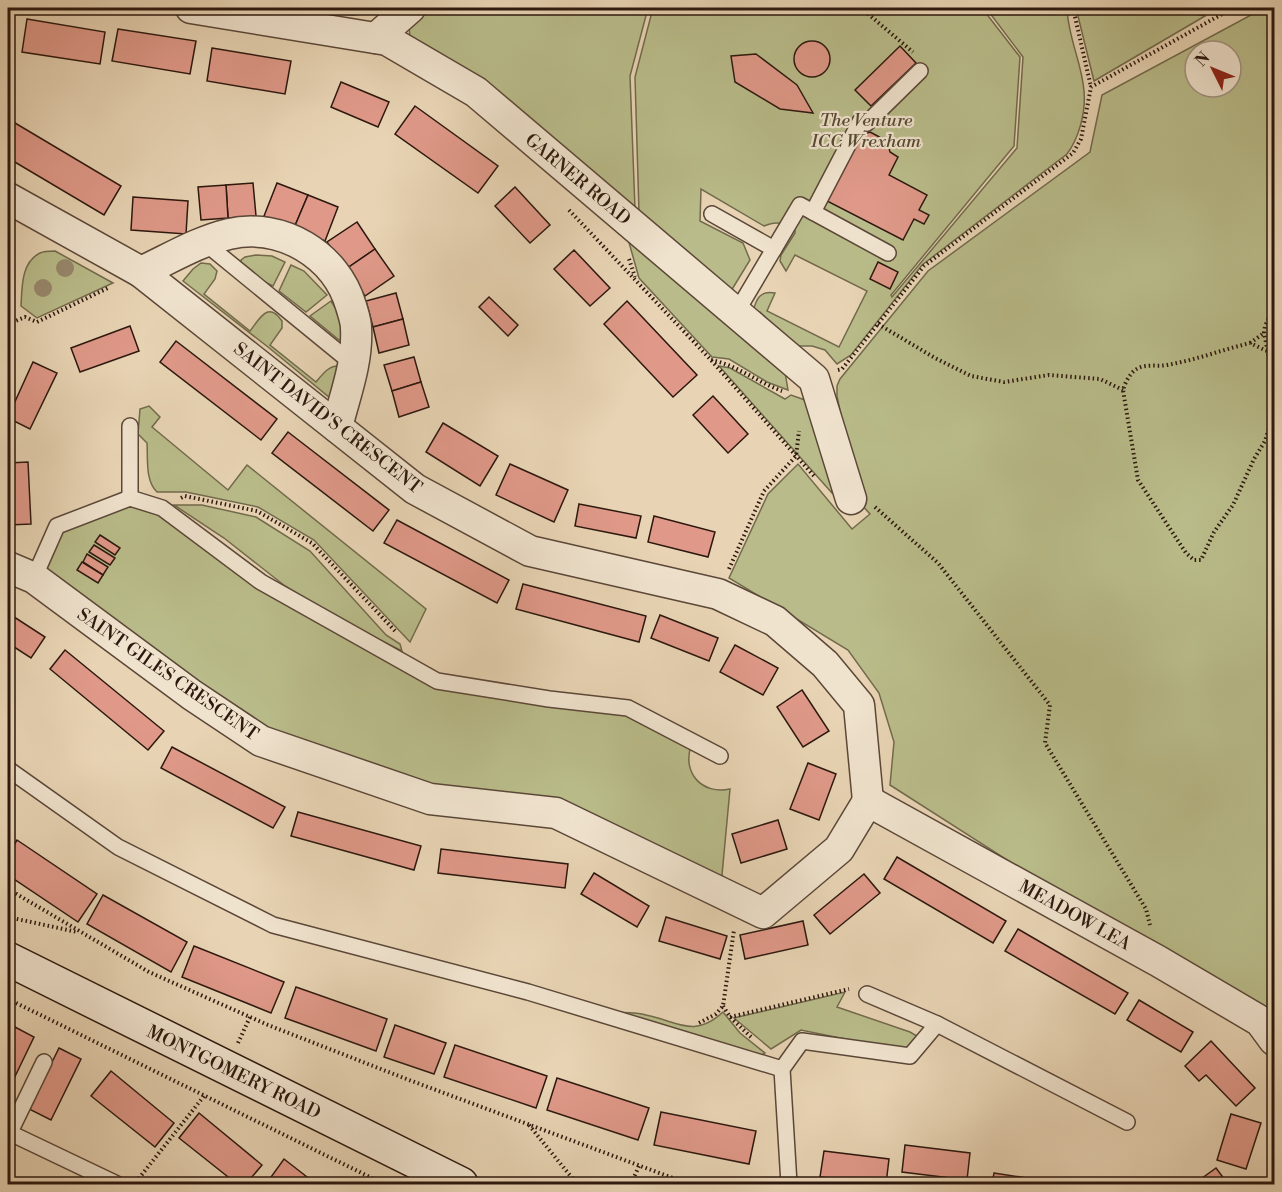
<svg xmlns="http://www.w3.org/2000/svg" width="1282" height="1192" font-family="'Libre Bodoni',serif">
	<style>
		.green { fill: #b9bc8a; stroke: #726a4c; stroke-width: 1.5; fill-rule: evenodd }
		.building { fill: #e09989; stroke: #2c180e; stroke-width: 1.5 }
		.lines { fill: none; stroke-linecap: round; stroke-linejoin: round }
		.lane-casing { stroke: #5b4738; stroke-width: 18 }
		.street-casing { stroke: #5b4738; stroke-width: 33 }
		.secondary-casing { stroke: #2c180e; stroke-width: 36 }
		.path { stroke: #2c180e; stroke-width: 4; stroke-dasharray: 1.5 3; stroke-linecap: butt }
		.lane { stroke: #f0e3ce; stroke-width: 15 }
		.street { stroke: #f0e3ce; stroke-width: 30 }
		.secondary { stroke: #f0e3ce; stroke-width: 33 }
		.tree { fill: #98886d }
		.labels { text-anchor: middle; stroke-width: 4.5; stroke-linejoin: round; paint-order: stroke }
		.park-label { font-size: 18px; font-style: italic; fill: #564933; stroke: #f0e3ce }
		.street-label { font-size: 18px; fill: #2c180e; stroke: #f0e3ce }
	</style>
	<rect width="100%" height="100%" fill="#e8d4b4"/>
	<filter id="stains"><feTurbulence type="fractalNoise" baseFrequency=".00333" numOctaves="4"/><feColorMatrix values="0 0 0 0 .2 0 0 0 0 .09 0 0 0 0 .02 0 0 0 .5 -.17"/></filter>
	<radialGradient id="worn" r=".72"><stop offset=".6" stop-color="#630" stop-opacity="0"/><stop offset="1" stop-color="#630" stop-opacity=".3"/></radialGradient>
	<g class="green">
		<polygon points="319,8 371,8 355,15 321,13"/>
		<polygon points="430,8 648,8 630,76 635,209 410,38 409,26 417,16"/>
		<path d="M653,8h329l38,49 -6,89 -123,149 1,2 125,-149 6,-91 -37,-49h81c1,30 15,55 17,83 2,21 -5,47 -17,63l-145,111 -71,90 -14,9 -12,-14 -13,-4h-15l-36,-27 3,-3 -4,-4 -3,3 -4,-3c3,-13 7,-22 22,-19l-8,18 72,36 28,-56 -72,-36 -9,16 -6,-10 1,-6 14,-22v-2c-13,-8 -17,-11 -31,-5l-63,-37 -1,32 43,22 7,17 -19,31 -92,-78 -4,-136z"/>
		<polygon points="1076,8 1164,8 1205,16 1094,81"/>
		<path d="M1264,8h10v1038l-15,-25 -369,-236 4,-43 -15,-49 -31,-43 -119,-72 39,-84 30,-30 54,65 18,-15 -11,-12 -22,-106v-10l3,-7 88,-108 162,-119 12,-57zM1195,51h36v36h-36z"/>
		<polygon points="628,239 785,372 788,390 767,382 729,359 712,357 639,278"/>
		<path d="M55,251l58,32 -76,35 -16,-12c1,-18 0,-44 19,-53 4,-2 11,-2 15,-2z"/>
		<polygon points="256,255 272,256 285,262 273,286 256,278 241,266 241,260 245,257"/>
		<path d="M201,263l9,1 7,7 -2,8 -11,15 46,37c10,-13 18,-30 32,-10v7l-12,17 46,37c6,-7 12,-16 22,-16l-3,28 -6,3 -61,-50 -85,-66 10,-12z"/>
		<polygon points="291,265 304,271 327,295 306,312 279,291"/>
		<polygon points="331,301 339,314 345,338 339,340 310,316"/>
		<polygon points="719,366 730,368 785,399 791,395 805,400 813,408 833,483 832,493"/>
		<path d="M149,406l11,11 -8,10 76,63 19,-25 179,144 -16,33 -96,-102 -56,-33 -72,-15h-29c-12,-11 -9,-34 -10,-49l-9,-9 2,-25z"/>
		<path d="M130,498l32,10 99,74 176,99 191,27 63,38c-9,27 11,49 39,43l-8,86 16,26 -182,-88 -126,-14 -169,-58 -227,-163 23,-52z"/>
		<polygon points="174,505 202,505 256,517 310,551 386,635 400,644 402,651 342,621 285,586 224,538"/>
		<polygon points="845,992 837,1007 910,1032 917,1036 919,1040 907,1049 889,1048 801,1030 771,1049 734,1018"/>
		<path d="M612,1012c11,1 23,0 34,3 31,6 48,24 77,-3l17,21 25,20 -11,6z"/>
	</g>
	<g class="building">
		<polygon points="27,19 105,32 100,64 22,52"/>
		<polygon points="118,29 196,41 190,74 112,61"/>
		<circle cx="812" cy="59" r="18"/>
		<polygon points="900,46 916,63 871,106 855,90"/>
		<polygon points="212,48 291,61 285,94 207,81"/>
		<polygon points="756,54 797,85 813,113 780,109 735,82 731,56"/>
		<polygon points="341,82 389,102 378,127 331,107"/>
		<polygon points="415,106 498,166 478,193 395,134"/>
		<polygon points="10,120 121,186 104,215 8,158 8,125"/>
		<polygon points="870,132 887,141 890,152 898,157 889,175 927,195 919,210 929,215 924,224 914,219 903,240 827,201 860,136"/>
		<polygon points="253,183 256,216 228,218 226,185"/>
		<polygon points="277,183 308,195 294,228 264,216"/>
		<polygon points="226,185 228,218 201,220 198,187"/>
		<polygon points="515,187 550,225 530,243 495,206"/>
		<polygon points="308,195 338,207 325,241 294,228"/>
		<polygon points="133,197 188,201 186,234 131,230"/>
		<polygon points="357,222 375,249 346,269 327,242"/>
		<polygon points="375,249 394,276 365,296 346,269"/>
		<polygon points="574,250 610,288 590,306 554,269"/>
		<polygon points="878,262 898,272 890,289 870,279"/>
		<polygon points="396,293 403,319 373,327 366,301"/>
		<polygon points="489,297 518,325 508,336 479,307"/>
		<polygon points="627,301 697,375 673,397 604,324"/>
		<polygon points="403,319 409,345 379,353 373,327"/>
		<polygon points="130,326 139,351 80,372 71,348"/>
		<polygon points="176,341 277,419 261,440 160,362"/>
		<polygon points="414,357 421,382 392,391 384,365"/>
		<polygon points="33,362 57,373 30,429 8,418 8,417"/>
		<polygon points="421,382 429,407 399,417 392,391"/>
		<polygon points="713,396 748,434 728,453 693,415"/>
		<polygon points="443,423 498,456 480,486 426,452"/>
		<polygon points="288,432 389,510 373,531 272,453"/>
		<polygon points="28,462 31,524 8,525 8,463"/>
		<polygon points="510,464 568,490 554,522 496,495"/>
		<polygon points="579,504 641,516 636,538 575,526"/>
		<polygon points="654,516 715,532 708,557 648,542"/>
		<polygon points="397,520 509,580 497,603 384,543"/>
		<polygon points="100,535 120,548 115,555 95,542"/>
		<polygon points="94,545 115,558 110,565 89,552"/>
		<polygon points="87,554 108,567 103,575 83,562"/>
		<polygon points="82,562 103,575 98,583 77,570"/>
		<polygon points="523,584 646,616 639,642 516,609"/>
		<polygon points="8,613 45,637 31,658 8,643"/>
		<polygon points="660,615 718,638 709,661 651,638"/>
		<polygon points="735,645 778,668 763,695 720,672"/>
		<polygon points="65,650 164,731 148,750 50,669"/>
		<polygon points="802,690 829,731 803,747 777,707"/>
		<polygon points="172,747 285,807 273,828 161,768"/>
		<polygon points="808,763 836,774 819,820 790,809"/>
		<polygon points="298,812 421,846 414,870 291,836"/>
		<polygon points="778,820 787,849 741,863 732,834"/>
		<polygon points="17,840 97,894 78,922 8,875 8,855"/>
		<polygon points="441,849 568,864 565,888 438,873"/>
		<polygon points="897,857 1006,921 993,943 884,879"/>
		<polygon points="594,873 649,906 637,927 581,894"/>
		<polygon points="864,874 880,893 830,934 814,915"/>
		<polygon points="103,895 187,942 171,972 87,924"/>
		<polygon points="666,917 727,936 720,959 659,941"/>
		<polygon points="803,921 808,945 745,959 740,935"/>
		<polygon points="1018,929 1128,993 1115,1014 1005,951"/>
		<polygon points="194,946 284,982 271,1013 182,977"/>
		<polygon points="296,987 387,1019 376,1051 285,1018"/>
		<polygon points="1139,1000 1193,1032 1181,1052 1127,1020"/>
		<polygon points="395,1025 446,1043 434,1074 384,1057"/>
		<polygon points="13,1026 34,1037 8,1091 8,1037"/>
		<polygon points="1211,1041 1255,1088 1236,1106 1206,1075 1199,1081 1185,1066"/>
		<polygon points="455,1045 547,1076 536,1108 444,1077"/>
		<polygon points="59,1048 81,1059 51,1120 29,1109"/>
		<polygon points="111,1071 174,1123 155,1147 91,1096"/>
		<polygon points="557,1078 649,1108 638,1140 547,1110"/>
		<polygon points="661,1112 756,1131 749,1164 654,1145"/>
		<polygon points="199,1113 262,1165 246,1184 237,1184 179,1138"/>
		<polygon points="1231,1114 1261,1123 1246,1169 1217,1160"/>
		<polygon points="905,1145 970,1153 967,1180 902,1172"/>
		<polygon points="824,1151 889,1159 886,1184 820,1177"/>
		<polygon points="284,1159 316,1184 266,1184"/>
		<polygon points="1216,1168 1228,1184 1194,1184"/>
		<polygon points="994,1173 1066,1184 992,1184"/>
	</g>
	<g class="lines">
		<g class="lane-casing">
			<g id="lane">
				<polyline points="813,212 861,120 867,123 920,71"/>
				<polyline points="712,214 774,249"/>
				<polyline points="205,243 353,364"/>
				<polyline points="736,313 800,205 888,253"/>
				<polyline points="130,498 130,426"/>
				<polyline points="34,578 57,526 130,498 162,508 261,582 437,681 549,699 628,708 720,756"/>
				<polyline points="8,769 118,847 273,925 528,992 782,1069"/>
				<polyline points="867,994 937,1024 1127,1122"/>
				<polyline points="8,1132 117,1184"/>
				<polyline points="10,1132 44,1062"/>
				<polyline points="789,1184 782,1069 802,1041 910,1056 937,1024"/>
			</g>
		</g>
		<g class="street-casing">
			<g id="street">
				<polyline points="191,8 387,40 476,92 814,379 851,499"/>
				<polyline points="376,38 410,8"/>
				<polyline points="8,198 141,272 415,489 530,551 718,594 775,621 825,664 859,705 868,801"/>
				<path d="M141,272c28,-13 58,-31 88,-38 53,-12 107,21 122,72 2,7 5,15 5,22 2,34 -11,67 -19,99"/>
				<polyline points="8,567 34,578 192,695 261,741 430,799 556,813 763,913 839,849 868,801"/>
				<polyline points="868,801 1158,961 1260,1021 1274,1040"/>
			</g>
		</g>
		<g class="secondary-casing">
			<polyline id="secondary" points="8,959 461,1184"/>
		</g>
		<g class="path">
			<polyline points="861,8 913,52"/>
			<polyline points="1073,8 1091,87"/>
			<polyline points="569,210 711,360 814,476"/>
			<polyline points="629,259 635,277"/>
			<polyline points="8,324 25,317 37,322 110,287"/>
			<polyline points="878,324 935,358 971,376 1004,382 1049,375 1100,379 1123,390"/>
			<polyline points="1250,343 1264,333"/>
			<path d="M1267,351l-17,-8c-28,7 -55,17 -83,22 -11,2 -22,-2 -32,5 -6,5 -10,13 -12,20l15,90 48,73 8,7h7l13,-28 19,-27 21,-46 11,-18 8,-26v-37l-9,-45 1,-7 9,-19"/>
			<path d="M711,360c26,5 46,22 71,31"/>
			<polyline points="838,370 842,369 924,266 1073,153 1081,139 1091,87 1233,8"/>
			<polyline points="181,498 185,496 257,511 312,543 397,633"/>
			<polyline points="875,507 938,563 1050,705 1045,743 1146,909 1150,925"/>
			<polyline points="729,569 764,491 796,456 799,431"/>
			<polyline points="8,889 149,972 268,1025 409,1080 689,1184"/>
			<polyline points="8,917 77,932"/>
			<polyline points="8,999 384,1184"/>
			<polyline points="723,1006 730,1017 751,1037"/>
			<polyline points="730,1017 849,989"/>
			<polyline points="699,1023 716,1014 723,1006 734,930"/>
			<polyline points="238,1043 250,1017"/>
			<polyline points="529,1125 577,1184"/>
			<polyline points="136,1182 204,1096"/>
			<polyline points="631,1184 639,1166"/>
		</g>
		<use href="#lane" class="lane"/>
		<use href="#street" class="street"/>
		<use href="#secondary" class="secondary"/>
	</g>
	<g class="tree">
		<circle cx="65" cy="268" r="9"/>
		<circle cx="43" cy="288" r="9"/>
	</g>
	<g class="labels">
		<g class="park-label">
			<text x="866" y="126">The Venture<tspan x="866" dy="21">ICC Wrexham</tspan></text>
		</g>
		<g class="street-label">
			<text transform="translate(578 179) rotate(40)" y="6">GARNER ROAD</text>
			<text transform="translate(328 418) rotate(38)" y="6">SAINT DAVID'S CRESCENT</text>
			<text transform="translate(168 674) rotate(35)" y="6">SAINT GILES CRESCENT</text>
			<text transform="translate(1075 915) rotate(29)" y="6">MEADOW LEA</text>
			<text transform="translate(234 1072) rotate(26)" y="6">MONTGOMERY ROAD</text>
		</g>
	</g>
	<rect width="1282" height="1192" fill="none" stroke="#e8d4b4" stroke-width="30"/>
	<rect x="9" y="9" width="1264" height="1174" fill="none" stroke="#2c180e" stroke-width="3"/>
	<rect x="15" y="15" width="1252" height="1162" fill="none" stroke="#2c180e" stroke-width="1.5"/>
	<g transform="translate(1213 69) rotate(313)"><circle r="28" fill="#f0e3ce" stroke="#a29281" stroke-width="1.5"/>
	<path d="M0-4.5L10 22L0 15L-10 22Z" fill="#8f2418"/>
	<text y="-9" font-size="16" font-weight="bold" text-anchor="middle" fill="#2c180e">N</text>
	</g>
	<rect width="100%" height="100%" filter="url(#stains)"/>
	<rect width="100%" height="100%" fill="url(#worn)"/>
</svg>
